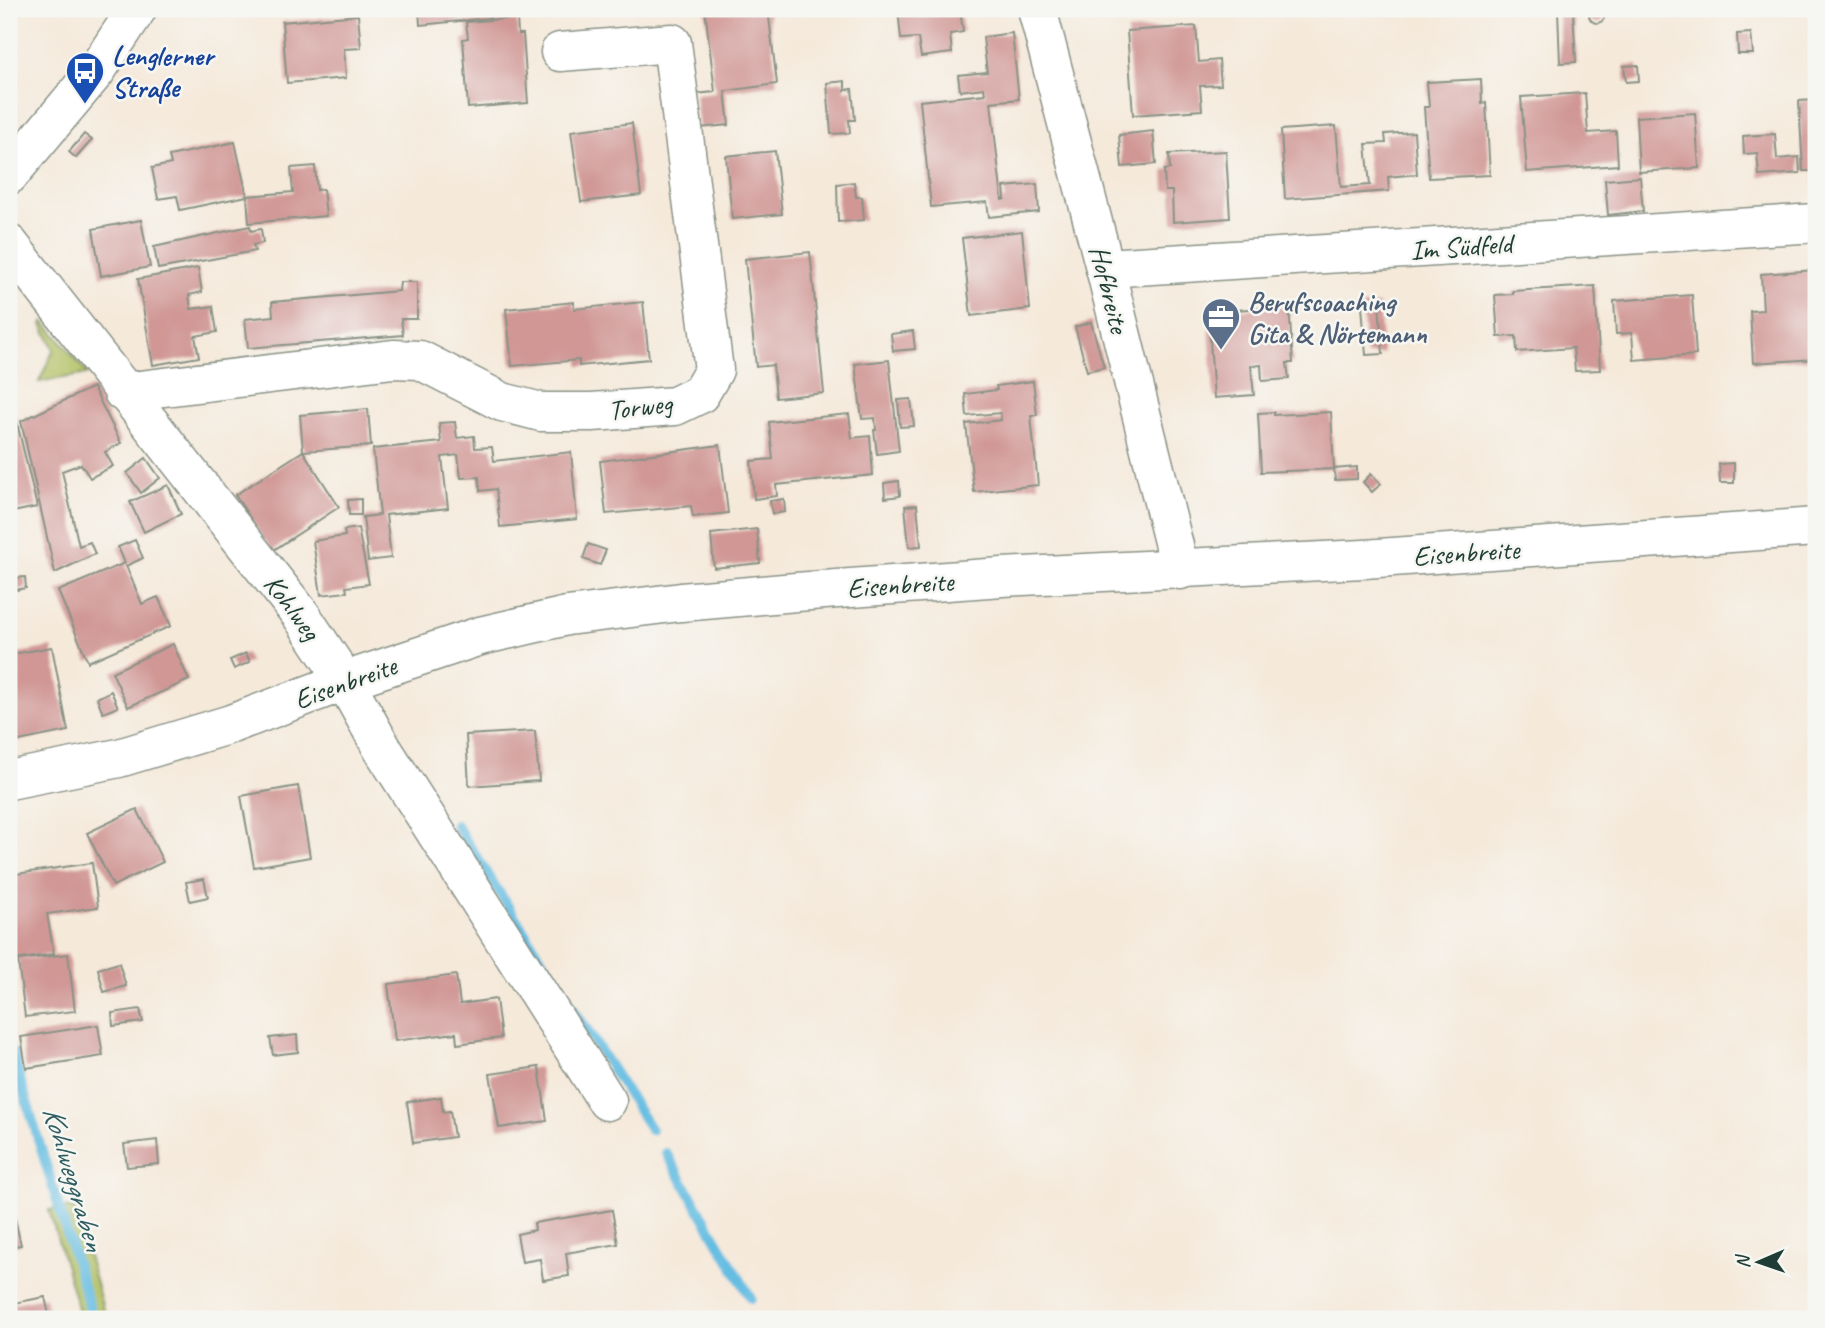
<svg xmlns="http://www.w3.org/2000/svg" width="1825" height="1328" font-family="Caveat,sans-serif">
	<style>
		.green { fill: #b1bf61; stroke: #687e4a; stroke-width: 2 }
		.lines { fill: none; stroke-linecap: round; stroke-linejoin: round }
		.stream { stroke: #65bde2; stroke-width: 10 }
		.building { fill: #d09795 }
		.street-casing { stroke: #8a9387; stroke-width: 41 }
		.street { stroke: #fff; stroke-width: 38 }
		.labels { text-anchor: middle; stroke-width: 5; stroke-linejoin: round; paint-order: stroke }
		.transit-label { font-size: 28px; font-weight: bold; fill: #164399; stroke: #f6f6f2; text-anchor: start }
		.street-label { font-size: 28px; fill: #1f3d34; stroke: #f6f6f2 }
		.service-label { font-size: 28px; font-weight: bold; fill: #4e5e75; stroke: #f6f6f2; text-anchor: start }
		.water-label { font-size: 30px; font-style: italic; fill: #305d60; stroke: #f6f6f2 }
	</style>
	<rect width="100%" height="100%" fill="#f6f6f2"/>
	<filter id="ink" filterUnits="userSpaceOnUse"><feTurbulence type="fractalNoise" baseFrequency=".0143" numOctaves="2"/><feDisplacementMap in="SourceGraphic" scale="14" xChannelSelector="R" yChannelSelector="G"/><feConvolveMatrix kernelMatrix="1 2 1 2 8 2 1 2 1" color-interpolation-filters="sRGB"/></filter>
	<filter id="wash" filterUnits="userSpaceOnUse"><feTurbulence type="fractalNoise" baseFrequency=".00686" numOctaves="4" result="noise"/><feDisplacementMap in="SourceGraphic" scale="28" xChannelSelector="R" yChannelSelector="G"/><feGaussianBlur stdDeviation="1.57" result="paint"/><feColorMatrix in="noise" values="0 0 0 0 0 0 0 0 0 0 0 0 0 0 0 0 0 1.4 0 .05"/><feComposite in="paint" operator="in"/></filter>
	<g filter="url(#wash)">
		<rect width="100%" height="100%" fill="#f5e9da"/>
		<g class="green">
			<polygon points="44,321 88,374 39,382 54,349 42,324"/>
			<polygon points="74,1207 106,1319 81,1319 49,1210"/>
		</g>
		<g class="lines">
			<g class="stream">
				<polyline points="456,825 651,1130"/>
				<polyline points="9,1051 12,1053 93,1319"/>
				<polyline points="666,1153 751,1298"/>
			</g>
		</g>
		<g id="blocks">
			<g class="building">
				<circle cx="1597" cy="15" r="8"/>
				<polygon points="419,9 489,9 490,18 420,25"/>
				<polygon points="705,9 768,9 777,84 725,91 729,125 699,128 695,94 715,92"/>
				<polygon points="898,9 960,9 963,32 950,34 952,53 921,57 918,38 901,39"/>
				<polygon points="1573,10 1576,62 1560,63 1558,11"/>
				<polygon points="358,15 361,48 344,49 346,78 287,83 282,22"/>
				<polygon points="517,18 518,34 523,34 528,103 468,108 463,39 468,38 466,22"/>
				<polygon points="1196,26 1199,62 1219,60 1221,85 1200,86 1202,110 1133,115 1127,31"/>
				<polygon points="1012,33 1019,99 991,102 1002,200 1005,199 1004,187 1037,184 1039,212 989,217 987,202 931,207 920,101 985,94 984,88 960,91 958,75 987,72 983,37"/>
				<polygon points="1751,33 1753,54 1738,54 1737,34"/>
				<polygon points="1638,65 1639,81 1626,82 1624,66"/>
				<polygon points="1481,79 1482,104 1486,103 1490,175 1429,178 1424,107 1429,107 1427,82"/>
				<polygon points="845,81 845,90 852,89 855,120 849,120 850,133 831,134 827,83"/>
				<polygon points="1585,93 1588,133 1616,131 1618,165 1527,172 1521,97"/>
				<polygon points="1816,100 1816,171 1803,171 1799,101"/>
				<polygon points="1695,113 1699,168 1639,172 1636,117"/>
				<polygon points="632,123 641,195 581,202 571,131"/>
				<polygon points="1336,126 1341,187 1370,185 1366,144 1386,143 1385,134 1414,132 1417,174 1388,177 1389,191 1285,199 1281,130"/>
				<polygon points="1153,131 1156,164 1122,167 1119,135"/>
				<polygon points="84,134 92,140 76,158 69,152"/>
				<polygon points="1775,134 1777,159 1799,157 1800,173 1759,176 1757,153 1744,154 1743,136"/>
				<polygon points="235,142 247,196 180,210 177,196 158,199 152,168 171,164 169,156"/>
				<polygon points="775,151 782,214 732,219 726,156"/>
				<polygon points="1226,151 1230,218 1173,222 1172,191 1165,191 1164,170 1170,169 1169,154"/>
				<polygon points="315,166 317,190 323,189 326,216 249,223 247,196 293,192 291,168"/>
				<polygon points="1640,177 1643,211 1608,215 1605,180"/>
				<polygon points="854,182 856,197 862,197 864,220 838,222 837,184"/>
				<polygon points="141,220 150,267 101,276 93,229"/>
				<polygon points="250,226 251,231 261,229 263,243 253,245 255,251 158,269 154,247"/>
				<polygon points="1022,231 1030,309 971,316 962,238"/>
				<polygon points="810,252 824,393 776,398 773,365 756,367 745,259"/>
				<polygon points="198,268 202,292 189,295 191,309 213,306 217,332 195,336 199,357 153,365 138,279"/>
				<polygon points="1816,270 1816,359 1753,363 1750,311 1763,310 1761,274"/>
				<polygon points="400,282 417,282 417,319 401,319 403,335 248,348 245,319 273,316 272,302 399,291"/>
				<polygon points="1595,286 1600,370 1575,371 1573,348 1517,352 1516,336 1498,337 1495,295 1513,294 1513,291"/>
				<polygon points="1692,295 1696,355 1634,360 1632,333 1616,334 1614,301"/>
				<polygon points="574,302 574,309 643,302 649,359 579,366 579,360 512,366 506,309"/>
				<polygon points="1379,304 1383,354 1366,355 1362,306"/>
				<polygon points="1289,306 1293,363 1287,363 1289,379 1262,381 1261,365 1251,366 1254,395 1214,398 1208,312"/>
				<polygon points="1091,322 1104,367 1087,371 1075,327"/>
				<polygon points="913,331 915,349 893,351 891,334"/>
				<polygon points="889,360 899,451 877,454 874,430 876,430 875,418 862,419 855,364"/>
				<polygon points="1033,381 1037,415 1031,416 1038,485 974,492 966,424 1001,420 1000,413 967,416 965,394 997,390 996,386"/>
				<polygon points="93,387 121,443 105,452 113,466 90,478 81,464 62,471 79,546 90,542 95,554 55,573 21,421"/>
				<polygon points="911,399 914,426 900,427 898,400"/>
				<polygon points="368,409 371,446 303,451 339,507 272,551 235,495 303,451 300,415"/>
				<polygon points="14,410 37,507 13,512 9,492 9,411"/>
				<polygon points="1274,412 1274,415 1331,412 1334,469 1261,472 1258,413"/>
				<polygon points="849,414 852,438 870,436 873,475 776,485 777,496 754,499 751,461 773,459 769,422"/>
				<polygon points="455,422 457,438 474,436 475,448 492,447 494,461 571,452 577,519 500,527 496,489 480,491 479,477 461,478 458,455 442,457 448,508 386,515 391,558 368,561 363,517 380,515 373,449 441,442 439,423"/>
				<polygon points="720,445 728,513 693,517 691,506 606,514 600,461"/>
				<polygon points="146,458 160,478 141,493 127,473"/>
				<polygon points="1734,463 1734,483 1720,483 1719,464"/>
				<polygon points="1357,467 1357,479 1335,480 1334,469"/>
				<polygon points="1371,474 1381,484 1372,492 1363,482"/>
				<polygon points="899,481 900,496 885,498 884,483"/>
				<polygon points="168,485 181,514 144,532 130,502"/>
				<polygon points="361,499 361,515 349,515 348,500"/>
				<polygon points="784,499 785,512 772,514 770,501"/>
				<polygon points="917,505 921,546 909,547 905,506"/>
				<polygon points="358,528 369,584 346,587 347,592 321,595 313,541 345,536 344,530"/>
				<polygon points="757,529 760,563 714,568 711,534"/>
				<polygon points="135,540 143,558 126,566 142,604 158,597 171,626 88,662 58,591 125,563 118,547"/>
				<polygon points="588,544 606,550 600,565 583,559"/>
				<polygon points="25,577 26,588 16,590 14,578"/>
				<polygon points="9,640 13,654 52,647 68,731 9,743"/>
				<polygon points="173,644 189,680 128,707 112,672"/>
				<polygon points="246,653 250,662 234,669 230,660"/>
				<polygon points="111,691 118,707 103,713 97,698"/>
				<polygon points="535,731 539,781 469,786 466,735"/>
				<polygon points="298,786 310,857 254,867 241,796"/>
				<polygon points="137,809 163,862 113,886 87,833"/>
				<polygon points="92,863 98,907 47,914 54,954 9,961 9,875"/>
				<polygon points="204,879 208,897 190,901 186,882"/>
				<polygon points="68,954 75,1011 25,1017 18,960"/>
				<polygon points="119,963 126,986 104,992 98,969"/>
				<polygon points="456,975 460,1004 496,999 501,1038 457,1044 456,1033 395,1041 388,984"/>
				<polygon points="140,1009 143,1022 113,1026 112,1013"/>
				<polygon points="98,1025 103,1056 26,1068 21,1037"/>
				<polygon points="297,1035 298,1052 273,1055 270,1038"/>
				<polygon points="539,1067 547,1121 499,1128 490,1074"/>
				<polygon points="441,1097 443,1112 450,1111 454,1137 413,1143 407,1102"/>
				<polygon points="157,1140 159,1164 127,1167 124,1144"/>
				<polygon points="9,1193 21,1245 9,1247"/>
				<polygon points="612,1210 618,1244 566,1253 569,1276 543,1280 540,1259 522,1262 517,1234 535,1230 534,1223"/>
				<polygon points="45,1297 50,1319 9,1319 9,1304"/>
			</g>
		</g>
	</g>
	<g filter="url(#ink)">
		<use href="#blocks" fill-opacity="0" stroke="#8a9387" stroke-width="2"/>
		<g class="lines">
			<g class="street-casing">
				<g id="street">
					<polyline points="1037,9 1105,268 1180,570"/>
					<polyline points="9,175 96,71 137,9"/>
					<polyline points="9,244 301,615 345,681 382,748 607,1101"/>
					<polyline points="1105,268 1816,223"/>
					<polyline points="123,392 393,359 420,360 502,402 541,412 592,412 675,406 700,394 714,370 672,43 560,52"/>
					<polyline points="9,780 119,758 231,724 345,681 480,636 567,616 681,602 796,592 1002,577 1364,559 1816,527"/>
				</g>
			</g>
			<use href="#street" class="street"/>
		</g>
	</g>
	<defs>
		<g id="bus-pin" transform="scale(2.0125)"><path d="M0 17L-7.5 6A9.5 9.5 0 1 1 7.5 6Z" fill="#1a4fb4" stroke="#f6f6f2"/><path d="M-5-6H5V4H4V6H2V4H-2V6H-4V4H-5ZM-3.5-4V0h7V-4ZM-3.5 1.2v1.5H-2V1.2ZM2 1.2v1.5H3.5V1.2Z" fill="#fff"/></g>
		<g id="office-pin" transform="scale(2.0125)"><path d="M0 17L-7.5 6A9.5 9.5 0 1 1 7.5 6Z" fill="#5c6f8a" stroke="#f6f6f2"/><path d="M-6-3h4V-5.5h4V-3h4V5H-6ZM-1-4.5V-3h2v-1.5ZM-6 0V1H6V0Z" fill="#fff"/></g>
	</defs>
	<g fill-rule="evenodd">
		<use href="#bus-pin" x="85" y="71"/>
		<use href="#office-pin" x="1221" y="317"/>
	</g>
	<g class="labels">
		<g class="transit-label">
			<text x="112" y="65">Lenglerner<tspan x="112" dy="32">Straße</tspan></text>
		</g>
		<g class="street-label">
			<text transform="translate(1461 246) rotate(-4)" y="10">Im Südfeld</text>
			<text transform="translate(1110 289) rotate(76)" y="10">Hofbreite</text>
			<text transform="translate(640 406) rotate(-7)" y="10">Torweg</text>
			<text transform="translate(1466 552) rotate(-4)" y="10">Eisenbreite</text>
			<text transform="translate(900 584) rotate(-4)" y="10">Eisenbreite</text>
			<text transform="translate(293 607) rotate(53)" y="10">Kohlweg</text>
			<text transform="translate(345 682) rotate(-20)" y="10">Eisenbreite</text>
		</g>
		<g class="service-label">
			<text x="1248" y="311">Berufscoaching<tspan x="1248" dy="32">Gita &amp; Nörtemann</tspan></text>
		</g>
		<g class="water-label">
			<text transform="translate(74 1178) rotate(73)" y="10">Kohlweggraben</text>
		</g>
	</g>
	<rect width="1825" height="1328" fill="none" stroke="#f6f6f2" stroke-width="35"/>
	<g transform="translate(1759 1262) rotate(268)" stroke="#f6f6f2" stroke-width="5" paint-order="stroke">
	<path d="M0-5L12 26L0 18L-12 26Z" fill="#1f3d34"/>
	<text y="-10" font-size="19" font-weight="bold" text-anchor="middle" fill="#1f3d34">N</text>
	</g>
</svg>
